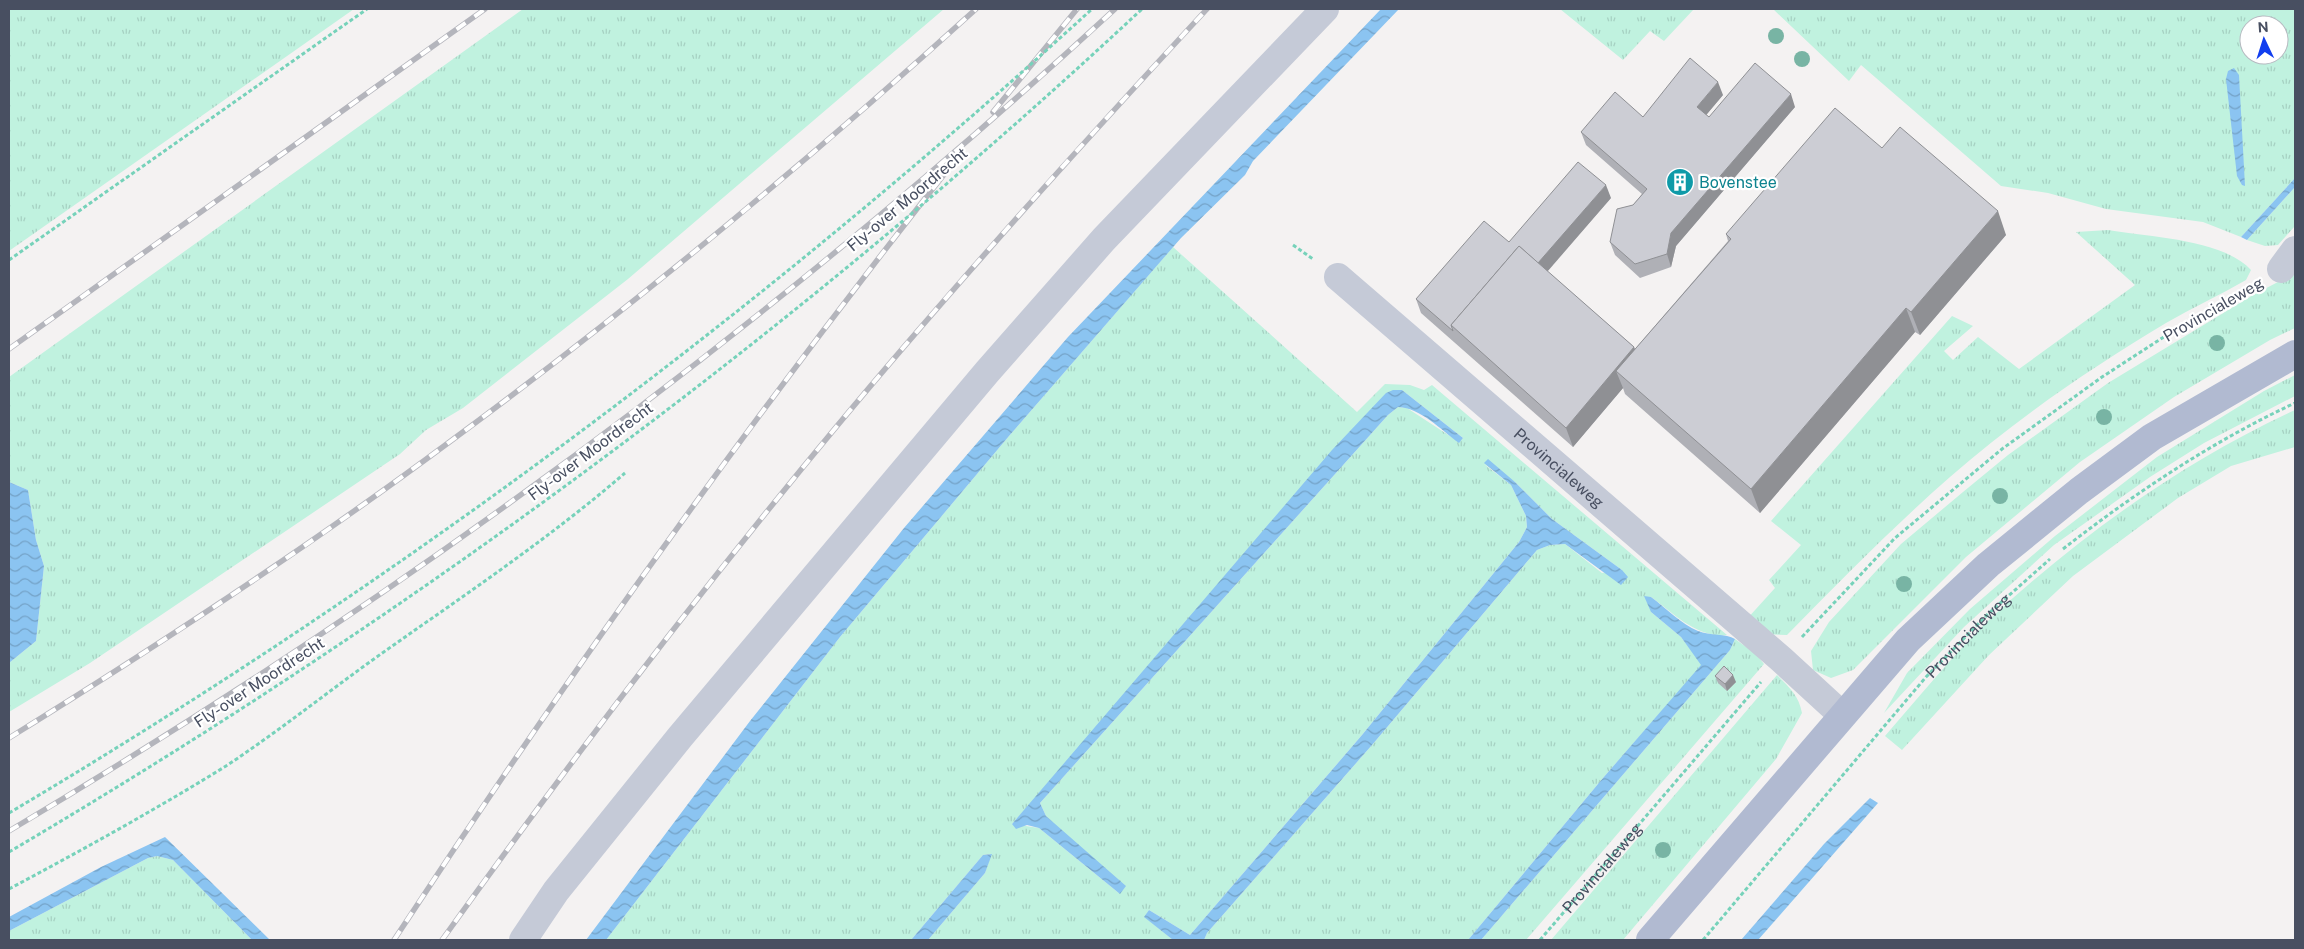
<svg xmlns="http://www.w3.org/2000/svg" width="2304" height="949" font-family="'Public Sans',sans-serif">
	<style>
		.grass { fill: url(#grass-tufts); fill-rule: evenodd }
		.water { fill: url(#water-waves) }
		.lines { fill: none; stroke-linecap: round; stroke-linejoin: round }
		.path { stroke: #76d2ba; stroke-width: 3; stroke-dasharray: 4 2.5; stroke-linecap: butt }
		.minor { stroke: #c5cad7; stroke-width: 28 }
		.major { stroke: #b1bad1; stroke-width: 28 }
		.rail-casing { stroke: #b4b5bc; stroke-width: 5.5 }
		.rail { stroke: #fff; stroke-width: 4; stroke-dasharray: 11; stroke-linecap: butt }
		.path-bridge { stroke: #76d2ba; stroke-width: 3; stroke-dasharray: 4 2.5; stroke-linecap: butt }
		.tree { fill: #78b4a4 }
		.wall { fill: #afb0b6 }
		.shaded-wall { fill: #8f9094 }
		.building { fill: #cccdd4; stroke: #8f9094 }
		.labels { text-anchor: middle; stroke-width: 4.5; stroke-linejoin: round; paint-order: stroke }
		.culture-label { font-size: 16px; fill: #0d838f; stroke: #fff; text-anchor: start }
		.street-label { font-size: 16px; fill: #484f61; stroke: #fff }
	</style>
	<defs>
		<pattern id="grass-tufts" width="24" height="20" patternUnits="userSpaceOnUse" patternTransform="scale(1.25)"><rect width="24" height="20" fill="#c0f2df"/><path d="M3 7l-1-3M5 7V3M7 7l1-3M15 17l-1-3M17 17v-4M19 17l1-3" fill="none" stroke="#a6d1c2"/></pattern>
		<pattern id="water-waves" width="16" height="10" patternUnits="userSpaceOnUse" patternTransform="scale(1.25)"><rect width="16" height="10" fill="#8bc4f1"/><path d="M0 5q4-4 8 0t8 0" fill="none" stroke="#74a2c7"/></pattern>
	</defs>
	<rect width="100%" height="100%" fill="#f4f2f2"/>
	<g class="grass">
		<polygon points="9,9 354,9 9,251"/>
		<polygon points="523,9 944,9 628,279 463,408 426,430 400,454 90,663 9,712 9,663 36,641 44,566 36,540 28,490 9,482 9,377"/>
		<polygon points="1560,9 1694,9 1664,41 1650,31 1623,60"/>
		<path d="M1773,9h522v169l-54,59 -38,-15 -97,-13 -58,-16 -47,-7 -140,-121 -12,16zM2249,25h30v30h-30z"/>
		<polygon points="2295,187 2295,226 2278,245 2265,246 2247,240"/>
		<path d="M2108,230c40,7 115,9 143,40l-5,10c-26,15 -54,28 -80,43 -75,45 -150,96 -216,154 -57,50 -110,104 -163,158l-25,-1 -16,-14 29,-32 -6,-8 32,-35 -30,-24 181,-205 21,10 -29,25 9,9 25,-23 41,32 116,-84 -59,-53z"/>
		<path d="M1173,247l184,165 28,-28 25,1 14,5 8,-5 295,250c-31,3 -52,-21 -76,-38v15l30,25 21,28 -99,113 -135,162h-264l3,-7 165,-188 165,-195 13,-5 15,-1 37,29 20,-3 -70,-51 -37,-37 -31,-18 27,21 15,31 1,11 -8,15 -157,193 -172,200 -41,-25 -4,7 28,23h-245l57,-67 6,-19 -8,1 -72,85h-305l234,-303 169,-201zM1402,390l61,48 -4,4 -52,-34 -9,-1 -10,8 -348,388 6,13 74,78 -81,-66 -27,-4z"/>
		<polygon points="2295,273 2295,328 2270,340 2174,397 2080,462 1966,557 1853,670 1831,678 1813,670 1811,651 1829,622 1901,544 1963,492 2008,455 2108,383 2253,295"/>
		<polygon points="2295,375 2295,396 2204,443 2150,477 2054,545 1964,627 1884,713 1907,673 1970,609 2055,536 2157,457 2264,391"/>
		<path d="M2295,410v37l-64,19 -53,32 -105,78 -84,79 -87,95 -17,-14c34,-39 67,-80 104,-116 90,-84 195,-159 306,-210z"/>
		<polygon points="1735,639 1756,654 1764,664 1526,940 1481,940 1730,650"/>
		<path d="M1777,675c12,12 22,21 25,38l-26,46 -153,181h-72z"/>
		<polygon points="157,856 173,860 252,940 9,940 9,931 148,858"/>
	</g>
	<g class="water">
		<polygon points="1381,9 1399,9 1253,161 1245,175 1181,238 1009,436 840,637 606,940 586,940 750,721 904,528 1068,337"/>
		<polygon points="2234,68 2239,75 2245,186 2242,185 2237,176 2226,79 2228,71"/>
		<polygon points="2295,178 2295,187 2247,240 2241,237"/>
		<path d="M1393,390h9l61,48 -4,5c-18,-13 -38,-35 -61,-36l-10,8 -348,388 6,13 80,70 -6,8 -81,-66 -12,-3 -11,4 -4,-5 320,-374 54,-57z"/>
		<polygon points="1488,459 1515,482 1552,519 1622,570 1628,577 1621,585 1565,544 1550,545 1537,550 1372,745 1207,933 1204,940 1173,940 1144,917 1149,910 1190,935 1362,735 1519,542 1527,527 1526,516 1511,485 1484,463"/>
		<polygon points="9,482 28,490 36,540 44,566 36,641 9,663"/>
		<path d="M1644,596l7,1c15,11 30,27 47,34 12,5 28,2 37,8l-5,11 -249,290h-13l135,-162 98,-113 -20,-28 -30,-25z"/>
		<polygon points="1870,798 1878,803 1758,940 1741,940 1824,844"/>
		<polygon points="165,837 270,940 252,940 173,860 157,856 148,858 9,931 9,917 101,867"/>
		<polygon points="992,854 985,873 928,940 911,940 983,855"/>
	</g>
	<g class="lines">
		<g class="path">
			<polyline points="1293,245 1313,259"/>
			<polyline points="9,260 367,9"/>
			<path d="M2063,549c72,-56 150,-108 232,-146"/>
			<polyline points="1802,637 1895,538 2002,449 2102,377 2173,331 2255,285"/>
			<path d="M9,889c73,-39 146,-79 217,-123 59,-39 114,-84 172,-124 77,-54 155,-107 227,-169"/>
			<path id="s1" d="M1540,940l221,-258"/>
			<path id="s2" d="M1703,940l223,-263 62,-63 62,-55"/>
		</g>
		<g class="minor">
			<polyline points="2281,269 2295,250"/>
			<path id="s3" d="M1338,277l443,382 61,56"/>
			<polyline points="523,940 556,891 680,737 987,372 1104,239 1325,9"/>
		</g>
		<polyline class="major" points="1650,940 1908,640 1988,565 2079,491 2152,437 2295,354"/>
		<g class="rail-casing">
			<g id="rail">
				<polyline points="993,112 1077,9"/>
				<polyline points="9,349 485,9"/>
				<path d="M9,738c148,-92 295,-188 435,-292 185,-136 362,-283 532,-437"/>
				<path d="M9,831c396,-235 767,-510 1106,-822"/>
				<path d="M394,940c177,-270 366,-534 567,-787"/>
				<path d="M442,940c126,-176 257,-348 395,-514 119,-143 244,-281 370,-417"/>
			</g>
		</g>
		<use href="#rail" class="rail"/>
		<g class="path-bridge">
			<path d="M9,813c388,-230 750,-500 1083,-804"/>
			<path d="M9,852c406,-239 788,-521 1133,-843"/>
		</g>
	</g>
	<g class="tree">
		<circle cx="1776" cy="36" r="8"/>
		<circle cx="1802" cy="59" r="8"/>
		<circle cx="2217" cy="343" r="8"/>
		<circle cx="2104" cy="417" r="8"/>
		<circle cx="2000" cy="496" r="8"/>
		<circle cx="1904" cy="584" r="8"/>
		<circle cx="1663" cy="850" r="8"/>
	</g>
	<g class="wall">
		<polygon points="1723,95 1706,115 1709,117 1795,107 1676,246 1671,267 1640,278 1615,255 1610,242 1633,205 1642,194 1586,145 1581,132 1643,117"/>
		<polygon points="1882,148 2006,235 1920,335 1915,332 1760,513 1625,394 1623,388 1573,447 1421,313 1416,299 1509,242 1611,198 1547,271 1634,347 1635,349 1728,241 1726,234"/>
		<polygon points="1715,676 1736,682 1727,691 1718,683"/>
	</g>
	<g class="shaded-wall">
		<polygon points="1718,82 1723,95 1702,120 1697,107"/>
		<polygon points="1791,94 1795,107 1676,246 1671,267 1667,254 1671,233"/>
		<polygon points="1606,185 1611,198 1541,279 1536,265"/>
		<polygon points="1998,211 2006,235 1920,335 1911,312"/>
		<polygon points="1906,308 1915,332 1760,513 1751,489"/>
		<polygon points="1634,347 1641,366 1616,371 1623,388 1573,447 1566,428"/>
		<polygon points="1733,675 1736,682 1727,691 1725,684"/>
	</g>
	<g class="building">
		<polygon points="1690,58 1718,82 1697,107 1709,117 1755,63 1791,94 1671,233 1667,254 1635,264 1610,242 1617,209 1633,205 1647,189 1581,132 1615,92 1643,117"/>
		<polygon points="1835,108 1882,148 1900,127 1998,211 1911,312 1906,308 1751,489 1616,371 1731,239 1726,234"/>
		<polygon points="1578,162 1606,185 1538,263 1519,246 1451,325 1453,331 1416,299 1484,221 1509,242"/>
		<polygon points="1519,246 1634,347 1566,428 1451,325"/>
		<polygon points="1724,666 1733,675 1725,684 1715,676"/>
	</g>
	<defs>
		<g id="building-disc" transform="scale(1.4375)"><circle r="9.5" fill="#0f9aa8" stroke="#fff"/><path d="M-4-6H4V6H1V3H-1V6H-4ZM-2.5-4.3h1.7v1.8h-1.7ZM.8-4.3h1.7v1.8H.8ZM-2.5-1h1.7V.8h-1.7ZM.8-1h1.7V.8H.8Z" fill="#fff"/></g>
	</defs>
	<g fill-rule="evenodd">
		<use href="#building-disc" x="1680" y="182"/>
	</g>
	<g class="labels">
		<g class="culture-label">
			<text x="1699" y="188">Bovenstee</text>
		</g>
		<g class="street-label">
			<text transform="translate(907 199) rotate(-40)" y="6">Fly-over Moordrecht</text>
			<text transform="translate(2213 309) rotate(-30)" y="6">Provincialeweg</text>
			<text transform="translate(590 451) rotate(-37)" y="6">Fly-over Moordrecht</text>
			<text dy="6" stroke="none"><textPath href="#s3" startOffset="292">Provincialeweg</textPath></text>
			<text dy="6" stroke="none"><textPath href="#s2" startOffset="404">Provincialeweg</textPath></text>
			<text transform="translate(259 682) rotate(-33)" y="6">Fly-over Moordrecht</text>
			<text dy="6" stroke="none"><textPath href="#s1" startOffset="95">Provincialeweg</textPath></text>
		</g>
	</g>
	<rect width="2304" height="949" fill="none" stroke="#484f61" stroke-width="20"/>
	<g transform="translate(2264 40) rotate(356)"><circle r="24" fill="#ffffff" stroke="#b6b9c0"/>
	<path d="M0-4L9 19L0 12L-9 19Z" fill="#113eef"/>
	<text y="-8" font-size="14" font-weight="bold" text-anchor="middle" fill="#484f61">N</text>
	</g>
</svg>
